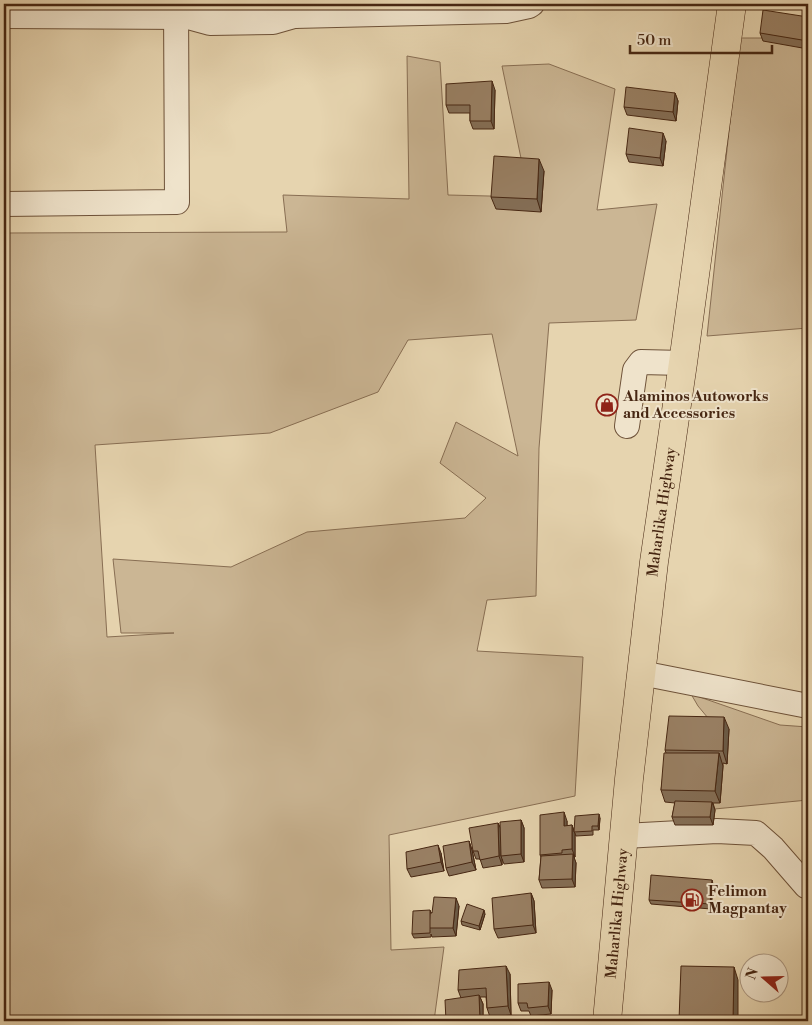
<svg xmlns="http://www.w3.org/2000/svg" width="812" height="1025" font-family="'Libre Bodoni',serif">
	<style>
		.green { fill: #cbb694; stroke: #886e53; fill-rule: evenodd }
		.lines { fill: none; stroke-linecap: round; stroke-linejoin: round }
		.minor-casing { stroke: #6e5239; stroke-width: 26 }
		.major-casing { stroke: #462612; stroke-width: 29 }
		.minor { stroke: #efe3cb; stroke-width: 24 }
		.major { stroke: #e6d4af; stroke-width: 28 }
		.wall { fill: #846e56; stroke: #462612 }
		.shaded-wall { fill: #6b5a46; stroke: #462612 }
		.building { fill: #998064; stroke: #462612 }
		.labels { text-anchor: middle; stroke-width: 4; stroke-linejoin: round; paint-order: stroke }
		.poi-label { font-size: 15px; font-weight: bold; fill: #462612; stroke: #efe3cb; text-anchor: start }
		.street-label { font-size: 15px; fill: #462612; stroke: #efe3cb }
	</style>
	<rect width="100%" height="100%" fill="#e6d4af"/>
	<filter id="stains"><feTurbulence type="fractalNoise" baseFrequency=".004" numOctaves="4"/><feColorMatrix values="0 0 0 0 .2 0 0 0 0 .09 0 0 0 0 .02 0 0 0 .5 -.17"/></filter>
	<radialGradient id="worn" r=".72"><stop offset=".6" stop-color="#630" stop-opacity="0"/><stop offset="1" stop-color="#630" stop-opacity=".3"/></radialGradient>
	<g class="green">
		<polygon points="803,4 808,4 808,328 707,336 739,38 801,38"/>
		<path d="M407,56l33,6 8,133 81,2 -27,-131 47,-2 66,25 -18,121 60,-6 -21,116 -87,3 -10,125 -3,148 -49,4 -10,51 106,6 -8,139 -186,39 2,115 53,-3 -10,74h-430v-788l283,-1 -4,-37 126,4zM492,334l26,122 -62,-34 -16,41 46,35 -21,20 -158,14 -76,35 -118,-8 8,74h53l-67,4 -12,-192 175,-12 108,-41 30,-52z"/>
		<polygon points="691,694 780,725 808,727 808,800 704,810 708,718 698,706"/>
	</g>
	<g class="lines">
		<g class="minor-casing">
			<g id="minor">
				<polyline points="4,16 188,17 210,23 273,22 294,16 506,11 529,6 532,4"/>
				<polyline points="188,17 212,4 273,5 294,16"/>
				<polyline points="4,204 177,202 176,4"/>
				<polyline points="627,426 635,370 641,362 683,363"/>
				<polyline points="641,673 808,706"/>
				<polyline points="624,836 717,831 756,833 773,848 806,886"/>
			</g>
		</g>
		<g class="major-casing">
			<g id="major">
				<path id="s1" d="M607,1021l22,-242 25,-217 29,-199 49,-359"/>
			</g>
		</g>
		<use href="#minor" class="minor"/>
		<use href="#major" class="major"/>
	</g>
	<g class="wall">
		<polygon points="808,17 808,49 763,41 760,33"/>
		<polygon points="495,90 494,129 473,129 470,121 470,113 449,113 446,105"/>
		<polygon points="675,93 678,101 676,121 627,115 624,107"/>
		<polygon points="666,141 663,166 629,162 626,154"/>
		<polygon points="544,171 541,212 496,209 491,197"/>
		<polygon points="729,729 727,764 723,763 723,766 720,803 713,803 715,810 713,825 675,825 672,817 675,803 665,802 661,790 666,753 665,750"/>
		<polygon points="600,818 599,830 593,830 593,835 576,836 574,832"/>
		<polygon points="521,820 524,828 524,862 504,864 502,859 502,865 483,868 480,859 476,859 473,851 498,823 500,828"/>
		<polygon points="567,821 567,826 572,825 575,834 575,857 574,858 576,863 575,887 542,888 539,880 541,857 540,855"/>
		<polygon points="469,841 472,850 476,870 449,876 446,868"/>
		<polygon points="441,853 444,871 411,877 407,869"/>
		<polygon points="713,884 711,909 651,904 649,900"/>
		<polygon points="531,893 534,901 536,933 498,938 494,929"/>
		<polygon points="459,906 456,936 432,937 431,934 431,937 414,938 412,934 430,910 431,913"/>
		<polygon points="485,914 480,930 462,925 461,921"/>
		<polygon points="510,974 511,1015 490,1017 487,1008 486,997 480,997 483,1004 483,1021 446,1021 461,998 458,990"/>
		<polygon points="552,990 551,1014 531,1016 529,1011 521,1011 518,1003"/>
	</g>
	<g class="shaded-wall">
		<polygon points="492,81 495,90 494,129 491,121"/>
		<polygon points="675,93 678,101 676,121 673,112"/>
		<polygon points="663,133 666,141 663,166 660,158"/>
		<polygon points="539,159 544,171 541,212 537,199"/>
		<polygon points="724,717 729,729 727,764 723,751"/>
		<polygon points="719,753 723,766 720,803 715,791"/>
		<polygon points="712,802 715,810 713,825 710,817"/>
		<polygon points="564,812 567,821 567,835 564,826"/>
		<polygon points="599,814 600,818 599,830 598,826"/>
		<polygon points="521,820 524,828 524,862 521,854"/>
		<polygon points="498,823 502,831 501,856 502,859 502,865 499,856"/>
		<polygon points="572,825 575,834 575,857 572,849"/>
		<polygon points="469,841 472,850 476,870 472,862"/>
		<polygon points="438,845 441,853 444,871 441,862"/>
		<polygon points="573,854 576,863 575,887 572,879"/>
		<polygon points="712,880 713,884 711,909 710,904"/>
		<polygon points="531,893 534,901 536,933 533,925"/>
		<polygon points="456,898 459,906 456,936 453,928"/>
		<polygon points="484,910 485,914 480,930 479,926"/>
		<polygon points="506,966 510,974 511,1015 508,1006"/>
		<polygon points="734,967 738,980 738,1021 733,1021"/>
		<polygon points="549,982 552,990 551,1014 548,1006"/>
		<polygon points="479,995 483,1004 483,1021 480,1021"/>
	</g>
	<g class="building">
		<polygon points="763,10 808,17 808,41 760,33"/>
		<polygon points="492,81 491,121 470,121 470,105 446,105 446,84"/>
		<polygon points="626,87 675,93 673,112 624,107"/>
		<polygon points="629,128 663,133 660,158 626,154"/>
		<polygon points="494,156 539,159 537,199 491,197"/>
		<polygon points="669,716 724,717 723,751 665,750"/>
		<polygon points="664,753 719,753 715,791 661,790"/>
		<polygon points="675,801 712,802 710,817 672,817"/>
		<polygon points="564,812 564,826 572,825 572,849 562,850 562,853 540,855 540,815"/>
		<polygon points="599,814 598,826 592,826 592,831 574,832 575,816"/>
		<polygon points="521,820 521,854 501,856 500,822"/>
		<polygon points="498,823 499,856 480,860 478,851 473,851 469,828"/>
		<polygon points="469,841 472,862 446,868 443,846"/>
		<polygon points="438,845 441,862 407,869 406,852"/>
		<polygon points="573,854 572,879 539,880 541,856"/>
		<polygon points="651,875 712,880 710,904 649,900"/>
		<polygon points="531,893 533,925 494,929 492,898"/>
		<polygon points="434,897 456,898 453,928 429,928 430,913 432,913"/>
		<polygon points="467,904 484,910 479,926 461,921"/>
		<polygon points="430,910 430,933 412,934 413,911"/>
		<polygon points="506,966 508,1006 487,1008 486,988 458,990 459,970"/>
		<polygon points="681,966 734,967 733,1021 679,1021"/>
		<polygon points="549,982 548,1006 528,1008 527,1003 518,1003 518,984"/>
		<polygon points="479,995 480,1021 446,1021 445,1000"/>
		<polygon points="489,1018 530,1020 530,1021 488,1021"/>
	</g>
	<defs>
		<g id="shop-ring" transform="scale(1.125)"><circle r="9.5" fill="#efe3cb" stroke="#8f2418" stroke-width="1.5"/><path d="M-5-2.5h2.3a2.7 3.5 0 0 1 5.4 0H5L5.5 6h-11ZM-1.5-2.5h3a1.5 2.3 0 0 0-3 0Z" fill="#8f2418"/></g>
		<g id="fuel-ring" transform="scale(1.125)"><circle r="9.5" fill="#efe3cb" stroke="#8f2418" stroke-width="1.5"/><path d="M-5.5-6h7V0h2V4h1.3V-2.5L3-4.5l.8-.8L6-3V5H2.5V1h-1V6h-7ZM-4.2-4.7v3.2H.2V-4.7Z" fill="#8f2418"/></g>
	</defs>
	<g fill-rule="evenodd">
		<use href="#shop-ring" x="607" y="405"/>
		<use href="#fuel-ring" x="692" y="900"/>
	</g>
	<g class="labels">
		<g class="poi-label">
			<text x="623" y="401">Alaminos Autoworks<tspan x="623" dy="17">and Accessories</tspan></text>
			<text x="708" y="896">Felimon<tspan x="708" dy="17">Magpantay</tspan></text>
		</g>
		<g class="street-label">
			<text dy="5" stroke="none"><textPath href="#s1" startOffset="512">Maharlika Highway</textPath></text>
			<text dy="5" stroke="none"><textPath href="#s1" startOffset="108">Maharlika Highway</textPath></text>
		</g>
	</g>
	<rect width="812" height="1025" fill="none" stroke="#e6d4af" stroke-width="20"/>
	<rect x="5" y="5" width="802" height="1015" fill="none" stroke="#462612" stroke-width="2.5"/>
	<rect x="10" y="10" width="792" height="1005" fill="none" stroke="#462612"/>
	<g transform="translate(764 978) rotate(290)"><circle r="24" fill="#efe3cb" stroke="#ab9781"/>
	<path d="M0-4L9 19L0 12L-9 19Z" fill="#8f2418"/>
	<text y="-8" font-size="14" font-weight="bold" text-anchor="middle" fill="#462612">N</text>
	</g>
	<path d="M630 45v8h142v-8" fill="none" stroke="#462612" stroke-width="2.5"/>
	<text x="637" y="45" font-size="15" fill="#462612" stroke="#efe3cb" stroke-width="4" paint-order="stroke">50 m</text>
	<rect width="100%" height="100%" filter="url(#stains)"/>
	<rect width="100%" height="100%" fill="url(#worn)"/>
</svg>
